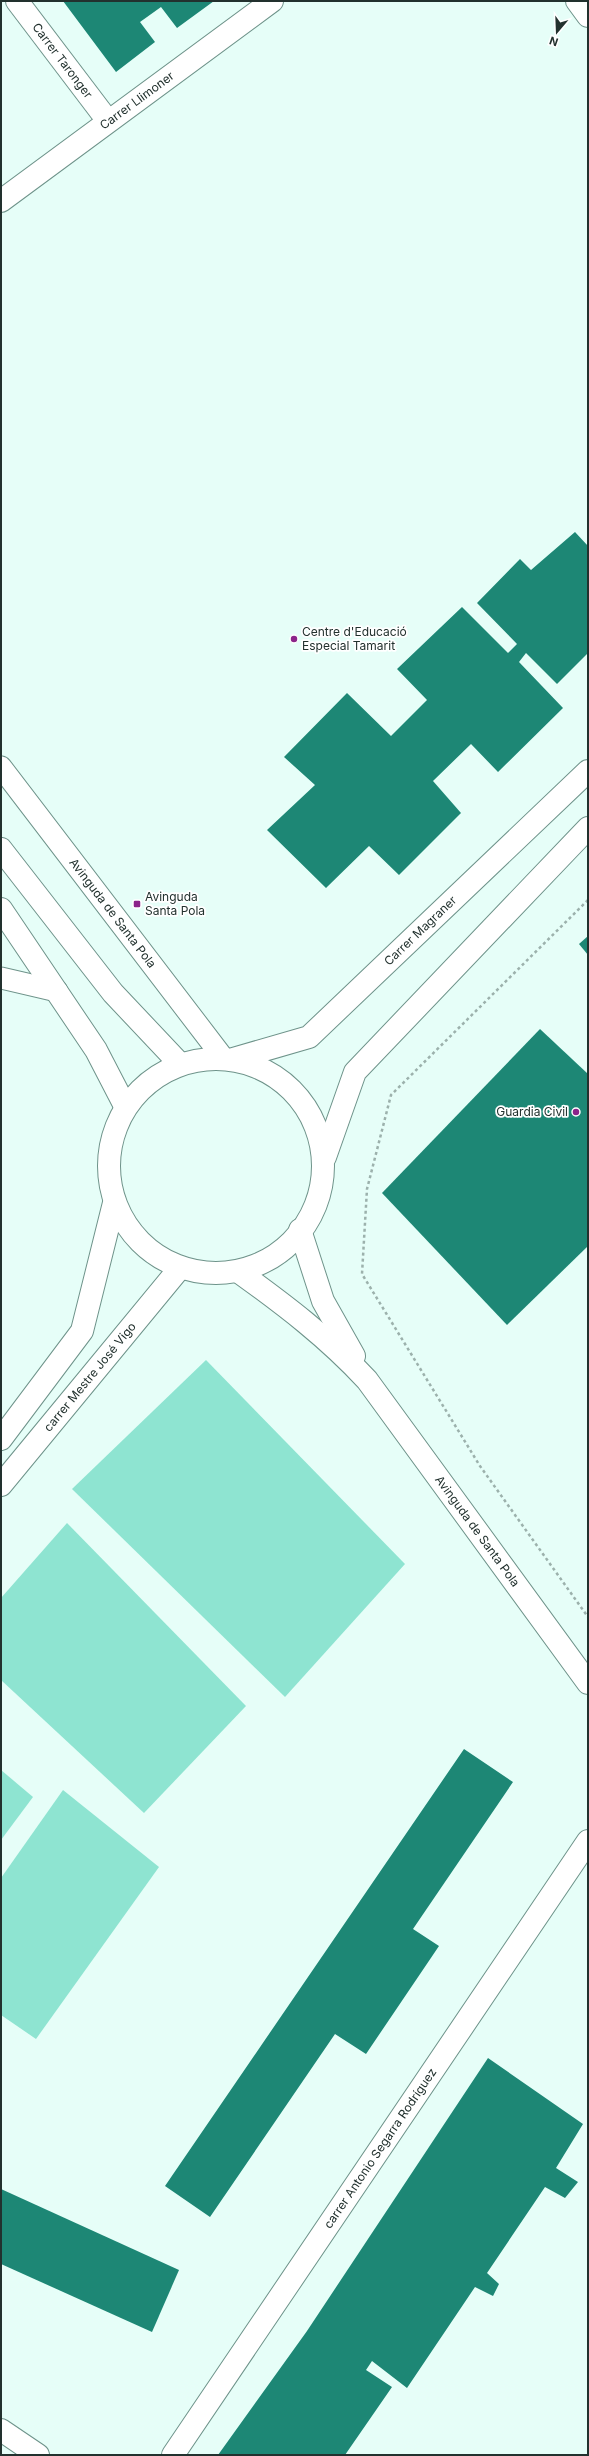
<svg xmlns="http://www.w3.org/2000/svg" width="589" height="2456" font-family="Inter,sans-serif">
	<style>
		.green { fill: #8ee4d1 }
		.building { fill: #1d8775 }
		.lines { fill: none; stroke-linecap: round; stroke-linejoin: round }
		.lane-casing { stroke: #6e938a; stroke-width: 23 }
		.street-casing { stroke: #6e938a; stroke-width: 24 }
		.secondary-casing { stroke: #6e938a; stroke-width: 24 }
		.path { stroke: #9cb1ac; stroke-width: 2.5; stroke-dasharray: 3 3; stroke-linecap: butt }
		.lane { stroke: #fff; stroke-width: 21 }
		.street { stroke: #fff; stroke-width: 22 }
		.secondary { stroke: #fff; stroke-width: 22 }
		.poi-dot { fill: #8b248a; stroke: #fff; stroke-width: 1.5 }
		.labels { text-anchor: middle; stroke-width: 3.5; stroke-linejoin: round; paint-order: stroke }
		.street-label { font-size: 12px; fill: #22312e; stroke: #fff }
		.poi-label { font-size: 12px; fill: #22312e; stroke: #fff; text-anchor: start }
	</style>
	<rect width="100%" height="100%" fill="#e6fef8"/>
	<g class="green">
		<polygon points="206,1360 405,1564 285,1697 72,1489"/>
		<polygon points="67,1523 246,1706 144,1813 1,1680 1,1598"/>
		<polygon points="1,1770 33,1797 1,1840"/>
		<polygon points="63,1790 159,1867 36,2039 1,2015 1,1878"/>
	</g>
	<g class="building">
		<polygon points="63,1 214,1 177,28 161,7 140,22 155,42 116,72"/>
		<polygon points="575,532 588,546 588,653 557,684 526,653 519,662 563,708 498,772 471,744 433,781 461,813 399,875 369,846 326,888 267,830 315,785 284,757 347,693 391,736 427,700 397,669 462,607 508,653 517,644 477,603 520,559 531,570"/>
		<polygon points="588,936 588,955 579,944"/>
		<polygon points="540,1029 588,1074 588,1246 507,1325 382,1193"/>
		<polygon points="464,1749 513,1782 413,1929 439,1946 366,2054 335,2034 210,2217 165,2186"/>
		<polygon points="488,2058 583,2124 556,2168 578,2182 565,2198 545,2187 487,2273 499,2284 493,2296 475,2287 407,2388 372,2361 366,2370 392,2387 345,2455 218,2455 307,2331"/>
		<polygon points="1,2189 179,2270 152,2332 1,2264"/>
	</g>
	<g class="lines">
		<g class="lane-casing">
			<g id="lane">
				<path id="s1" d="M1,767l223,292"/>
				<polyline points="1,978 57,991"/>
			</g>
		</g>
		<g class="street-casing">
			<g id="street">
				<path id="s2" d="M17,1l91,120"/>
				<polyline points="577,1 588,16"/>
				<path id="s3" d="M1,201l271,-200"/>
				<polyline points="1,1439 82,1331 114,1203"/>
				<path id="s4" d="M1,1485l178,-216"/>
				<polyline points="1,2430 38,2455"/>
				<path id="s5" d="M173,2455l415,-614"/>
			</g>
		</g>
		<g class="secondary-casing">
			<g id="secondary">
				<polyline points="1,849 113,993 180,1064"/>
				<polyline points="1,909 96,1050 125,1106"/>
				<circle cx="216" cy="1166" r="107"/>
				<path id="s6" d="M233,1059l76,-22 279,-266"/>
				<polyline points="325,1157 355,1072 588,828"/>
				<polyline points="300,1230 323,1301 354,1356"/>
				<path id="s7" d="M239,1272c47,34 88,65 128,108l221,303"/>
			</g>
		</g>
		<polyline class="path" points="588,900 391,1095 367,1189 362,1274 480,1466 588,1617"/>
		<use href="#lane" class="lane"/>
		<use href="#street" class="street"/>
		<use href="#secondary" class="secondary"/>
	</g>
	<g class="poi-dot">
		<circle cx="294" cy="639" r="4"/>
		<rect x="133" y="900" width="8" height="8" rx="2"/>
		<circle cx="576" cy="1112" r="4"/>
	</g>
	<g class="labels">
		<g class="street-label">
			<text dy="4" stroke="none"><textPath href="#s2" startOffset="75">Carrer Taronger</textPath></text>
			<text dy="4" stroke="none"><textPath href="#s3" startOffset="169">Carrer Llimoner</textPath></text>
			<text dy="4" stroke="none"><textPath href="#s1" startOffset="184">Avinguda de Santa Pola</textPath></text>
			<text dy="4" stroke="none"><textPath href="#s6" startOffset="233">Carrer Magraner</textPath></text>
			<text dy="4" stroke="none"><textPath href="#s4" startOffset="140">carrer Mestre José Vigo</textPath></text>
			<text dy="4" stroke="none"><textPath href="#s7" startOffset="355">Avinguda de Santa Pola</textPath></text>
			<text dy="4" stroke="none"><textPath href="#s5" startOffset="370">carrer Antonio Segarra Rodríguez</textPath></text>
		</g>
		<g class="poi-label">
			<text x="302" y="636">Centre d'Educació<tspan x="302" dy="14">Especial Tamarit</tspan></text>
			<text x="145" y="901">Avinguda<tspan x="145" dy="14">Santa Pola</tspan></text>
			<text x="568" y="1116" text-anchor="end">Guardia Civil</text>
		</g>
	</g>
	<rect width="589" height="2456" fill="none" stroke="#22312e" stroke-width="4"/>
	<g transform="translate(557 32) rotate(199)" stroke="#ffffff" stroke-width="3" paint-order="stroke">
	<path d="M0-3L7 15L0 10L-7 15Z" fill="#22312e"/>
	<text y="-6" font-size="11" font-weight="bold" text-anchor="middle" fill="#22312e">N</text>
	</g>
</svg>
